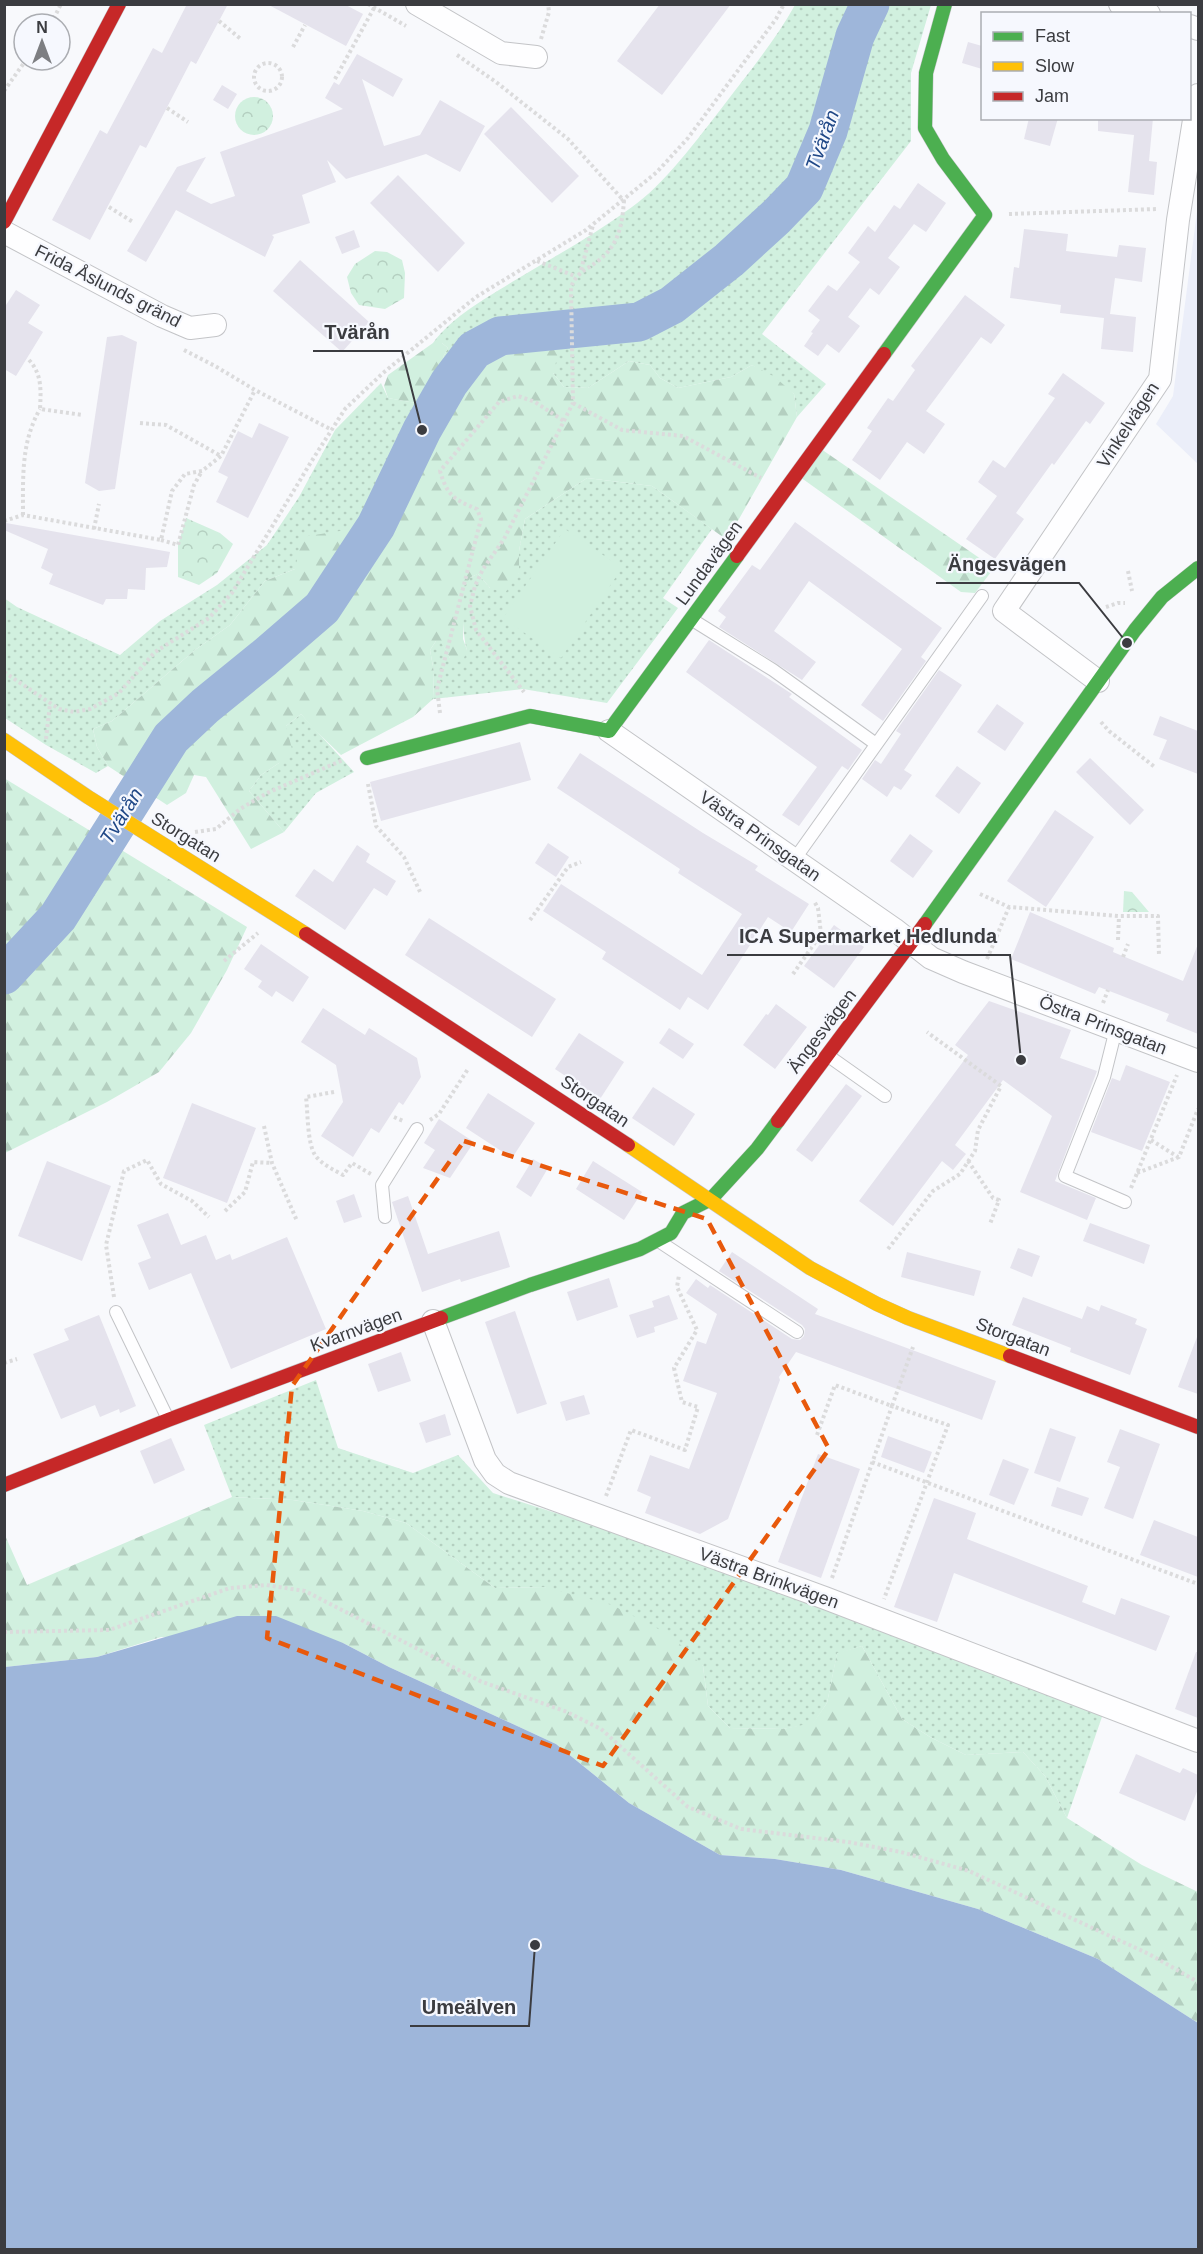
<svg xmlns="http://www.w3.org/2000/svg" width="1203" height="2254" font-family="Arial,sans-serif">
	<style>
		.built { fill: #ebeef9 }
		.grass { fill: url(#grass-dots) }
		.forest { fill: url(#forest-firs) }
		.park { fill: url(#park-crowns) }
		.pitch { fill: #d1f0df }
		.water { fill: #9eb6da }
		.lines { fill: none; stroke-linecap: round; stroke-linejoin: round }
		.river { stroke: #9eb6da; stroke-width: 39 }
		.building { fill: #e5e3ed }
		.lane-casing { stroke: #c3c4c7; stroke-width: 14 }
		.street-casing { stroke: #c3c4c7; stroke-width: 24 }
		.fast-casing { stroke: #c3c4c7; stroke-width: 15 }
		.slow-casing { stroke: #c3c4c7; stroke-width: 15 }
		.jam-casing { stroke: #c3c4c7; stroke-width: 15 }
		.path { stroke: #dbdbdc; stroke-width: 4; stroke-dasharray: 3 3; stroke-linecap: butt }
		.lane { stroke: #fefeff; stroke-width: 12 }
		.street { stroke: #fefeff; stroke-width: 22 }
		.fast { stroke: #4caf50; stroke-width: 14 }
		.slow { stroke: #ffc107; stroke-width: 14 }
		.jam { stroke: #c62828; stroke-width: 14 }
		.marked { fill: none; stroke: #e8590c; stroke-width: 4.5; stroke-dasharray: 12 8; stroke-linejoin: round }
		.labels { text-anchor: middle; stroke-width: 4.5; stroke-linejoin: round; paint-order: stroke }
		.street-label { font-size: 18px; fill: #3b3c40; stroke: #f6f8fe }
		.water-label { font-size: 20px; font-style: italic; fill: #204887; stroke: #f6f8fe }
		.leader { fill: none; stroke: #3b3c40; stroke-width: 2 }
		.callout-dot { fill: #3b3c40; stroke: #f6f8fe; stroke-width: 2 }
		.callout-label { font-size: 20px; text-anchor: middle; font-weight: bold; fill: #3b3c40; stroke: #f6f8fe; stroke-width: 4.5; stroke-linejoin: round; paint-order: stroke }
	</style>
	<defs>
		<pattern id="grass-dots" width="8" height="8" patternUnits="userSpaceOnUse" patternTransform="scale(1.5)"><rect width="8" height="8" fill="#d1f0df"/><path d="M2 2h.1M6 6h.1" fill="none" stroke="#b4cfc0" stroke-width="1.8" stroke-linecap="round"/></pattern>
		<pattern id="forest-firs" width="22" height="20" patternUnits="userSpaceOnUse" patternTransform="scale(1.5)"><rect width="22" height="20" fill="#d1f0df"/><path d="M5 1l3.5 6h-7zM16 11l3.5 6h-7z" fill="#b4cfc0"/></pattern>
		<pattern id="park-crowns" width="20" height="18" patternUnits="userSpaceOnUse" patternTransform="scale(1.5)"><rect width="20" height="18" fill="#d1f0df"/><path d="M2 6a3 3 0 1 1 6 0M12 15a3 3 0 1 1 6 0" fill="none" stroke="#b4cfc0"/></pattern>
	</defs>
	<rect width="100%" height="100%" fill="#f8f9fc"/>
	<polygon class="built" points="1198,204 1198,464 1156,424 1173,396"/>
	<g class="grass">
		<path d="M795,5h136l-20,68v68l-149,193 64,50 -29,33 -3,-23 -42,-29 -21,12 -53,11 -18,-10 -10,-13 -21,-4 -41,27 -24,-1 -11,-14 -63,-40 -23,24 -13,7 -11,-7 5,-9 -6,-5h-9c19,-26 52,-44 79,-61 40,-24 82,-47 120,-75 32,-22 67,-70 92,-102 25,-33 51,-64 71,-100z"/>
		<polygon points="381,383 388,398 421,404 407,434 410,486 395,528 385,537 352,529 295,569 265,581 230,625 195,650 112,721 93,729 97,747 108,766 96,773 46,745 5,718 4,598 17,607 120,655 160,621 217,585 267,545 299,497 335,430"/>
		<path d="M587,478l65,8 60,43 -49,69 15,10 -71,95 -84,-14 -90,10 1,-27 -4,-22 6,-9h5l9,17 17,-8c-4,-11 -6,-53 -3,-64 2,-6 8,-10 14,-12l12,14 29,-15v-22l6,-32z"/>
		<polygon points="301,714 354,772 316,793 284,832 249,791 261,775 279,763 286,726"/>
		<polygon points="316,1380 338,1448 413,1473 458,1455 493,1493 603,1528 1104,1711 1067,1818 1045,1776 1023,1752 966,1755 930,1737 902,1719 862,1646 837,1654 827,1703 813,1724 782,1729 730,1728 708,1706 703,1666 544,1587 495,1588 406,1523 363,1511 293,1500 232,1497 204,1425"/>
	</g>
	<g class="forest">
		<polygon points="540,326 556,334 561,344 553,373 564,387 588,388 629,361 650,365 660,378 678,388 731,377 752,365 775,377 794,394 797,417 727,540 652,486 587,478 525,519 519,551 519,573 505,593 490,588 478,574 471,577 464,586 463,639 467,650 464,658 458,662 450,658 441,642 436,641 430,650 434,672 433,699 413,717 341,755 313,728 301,714 286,726 292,749 279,763 261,775 249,791 284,832 251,849 206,777 194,775 186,793 167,805 108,766 97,747 93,729 112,721 195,650 230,625 265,581 295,569 302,537 352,529 384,537 395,528 410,486 407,434 420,404 388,398 384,386 388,375 433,343 442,343 448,348 443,357 454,364 467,357 490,333"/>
		<polygon points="821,449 994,568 975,593 961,592 800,477"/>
		<polygon points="4,778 247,927 227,970 191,1033 159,1072 107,1102 5,1153"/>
		<polygon points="232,1497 293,1500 363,1511 406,1523 495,1588 544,1587 612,1605 670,1635 703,1666 708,1706 730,1728 782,1729 813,1723 827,1703 837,1653 862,1646 902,1719 930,1737 966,1755 1023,1752 1045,1776 1067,1818 1142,1865 1198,1892 1198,2023 1098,1959 978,1909 841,1870 775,1859 720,1855 629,1803 556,1744 389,1667 343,1643 161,1637 97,1657 5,1667 4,1533 27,1585"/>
	</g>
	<g class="park">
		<circle cx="254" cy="116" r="19"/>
		<polygon points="375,251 387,252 402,260 405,273 404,298 385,309 359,305 351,293 347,277 355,264"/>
		<polygon points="186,518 220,533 233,544 217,573 199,585 178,577 178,545"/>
		<polygon points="1124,891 1132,892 1149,912 1123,912"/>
	</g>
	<polygon class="pitch" points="565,529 622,568 561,658 503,618"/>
	<polygon class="water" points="237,1616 276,1616 343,1643 389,1667 556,1744 629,1803 720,1855 775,1859 841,1870 978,1909 1098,1959 1198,2023 1198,2249 5,2249 5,1667 97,1657"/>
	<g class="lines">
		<polyline class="river" points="4,975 58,917 171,738 205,706 264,658 322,608 376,526 422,430 449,383 474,350 500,336 639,322 672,305 729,260 776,217 804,188 828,131 855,36 870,4"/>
	</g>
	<g class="building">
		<polygon points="187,4 228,4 196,64 191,61 146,148 140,145 90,240 52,220 100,130 107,134 153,48 162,53"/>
		<polygon points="267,4 344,4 363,14 346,46"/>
		<polygon points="660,4 731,4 662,95 617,61"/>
		<polygon points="968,42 982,46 982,69 962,63"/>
		<polygon points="357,54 403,79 393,97 362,79 384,146 420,135 440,100 485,126 460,172 426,154 346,179 327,160 336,182 302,195 310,223 272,235 274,237 265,257 176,210 146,262 127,251 177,167 206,157 186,191 211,204 235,196 220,152 343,109 325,98 334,82 339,85"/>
		<polygon points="222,85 237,94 228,109 213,100"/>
		<polygon points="511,107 579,176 552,203 484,134"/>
		<polygon points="1029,118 1058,118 1050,146 1024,139"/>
		<polygon points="1098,118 1153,118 1149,161 1157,162 1154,195 1128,192 1134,135 1098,131"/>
		<polygon points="398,175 465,243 438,272 370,203"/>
		<polygon points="918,183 946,203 926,232 914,224 888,258 900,267 879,295 870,288 848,317 860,326 839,353 827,344 818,356 804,346 813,333 811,332 820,320 808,311 828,285 837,291 860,262 848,253 868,226 875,232 894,205 900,209"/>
		<polygon points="1024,229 1068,234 1066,251 1117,257 1119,245 1146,248 1142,282 1115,278 1110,314 1136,317 1133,352 1101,349 1104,318 1060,313 1061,305 1010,298 1014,267 1019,268"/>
		<polygon points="354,230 360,247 342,254 335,237"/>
		<polygon points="300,260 369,322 342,352 273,291"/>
		<polygon points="16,290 40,305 28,323 43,332 16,376 4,369 4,308"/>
		<polygon points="965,295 1005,325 991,344 981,337 926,411 945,424 924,454 907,442 880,480 852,460 872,431 867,428 888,398 893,401 915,370 911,366"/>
		<polygon points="122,335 137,342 115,489 99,491 85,483 107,337"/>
		<polygon points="1063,373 1105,403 1090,424 1086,421 1054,465 1052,463 1016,513 1024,519 995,559 966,539 997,496 978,482 993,460 1005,468 1055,398 1048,394"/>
		<polygon points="259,423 289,437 248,518 216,502 228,477 218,472 238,431 252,438"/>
		<polygon points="795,522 942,628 921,657 926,661 883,721 861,705 902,649 809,581 774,631 816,662 802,680 719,627 726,617 718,611 752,565 760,570"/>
		<polygon points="6,523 170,552 167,567 146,568 145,590 128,589 127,599 106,599 103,605 49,584 53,574 41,568 48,549 4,530"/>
		<polygon points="709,640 792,694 789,697 862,750 848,770 842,766 799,826 782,815 817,767 686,672"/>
		<polygon points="939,670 962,685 904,770 912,775 901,790 894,786 887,797 862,779 875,760 881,764 901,734 896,731"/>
		<polygon points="997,704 1024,723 1005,751 977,732"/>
		<polygon points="1160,716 1198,731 1198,774 1159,759 1167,740 1153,735"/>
		<polygon points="520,742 531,780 381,821 370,782"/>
		<polygon points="580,753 703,833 758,866 755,870 809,904 791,932 768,917 708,1010 688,997 680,1010 602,959 606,952 543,911 561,884 702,975 742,914 678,873 680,869 557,788"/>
		<polygon points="1090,758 1144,810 1130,825 1076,772"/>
		<polygon points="957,766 981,783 959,814 935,796"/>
		<polygon points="1055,810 1094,837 1046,907 1007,881"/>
		<polygon points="910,834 933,851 913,878 890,861"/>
		<polygon points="548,843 569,857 556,877 535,863"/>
		<polygon points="357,845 370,854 366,862 396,881 387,896 374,888 345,930 295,896 314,869 333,882"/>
		<polygon points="1030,912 1114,948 1113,952 1183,981 1198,944 1198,1034 1166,1021 1169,1014 1099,987 1095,994 1011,959"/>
		<polygon points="429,918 556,999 532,1037 405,955"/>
		<polygon points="834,925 864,947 834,988 804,966"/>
		<polygon points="261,944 309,977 293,1002 276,991 272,997 258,987 262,981 244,969"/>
		<polygon points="989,1001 1071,1030 1060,1058 1097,1071 1055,1181 1096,1198 1087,1220 1020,1192 1052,1116 1003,1080 955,1145 966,1154 953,1170 942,1161 893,1226 859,1201 968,1055 955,1045"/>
		<polygon points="776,1004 807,1027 775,1069 743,1045 766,1014 768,1015"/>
		<polygon points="323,1008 365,1035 369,1028 417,1058 421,1077 403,1105 399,1102 379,1133 371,1128 353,1157 321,1136 343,1102 336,1065 301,1042"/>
		<polygon points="669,1028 694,1044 683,1059 659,1043"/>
		<polygon points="579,1033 624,1062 600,1099 555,1069"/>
		<polygon points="1126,1065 1170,1082 1142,1151 1091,1132 1112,1078 1120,1081"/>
		<polygon points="846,1084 862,1096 812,1162 796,1150"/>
		<polygon points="653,1087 695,1114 674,1146 632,1118"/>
		<polygon points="488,1093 535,1123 512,1158 466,1128"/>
		<polygon points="192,1103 256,1128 227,1203 163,1178"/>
		<polygon points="439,1119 474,1142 450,1178 423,1168 435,1150 424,1143"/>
		<polygon points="533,1159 548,1168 531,1197 516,1187"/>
		<polygon points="47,1161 111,1186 82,1261 18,1236"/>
		<polygon points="593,1161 642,1192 624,1220 576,1189"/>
		<polygon points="354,1194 362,1217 344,1223 336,1201"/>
		<polygon points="408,1196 428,1254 499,1231 510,1267 461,1282 460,1279 422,1292 392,1202"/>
		<polygon points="168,1213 181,1245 206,1235 216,1260 230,1254 232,1260 287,1237 326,1329 231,1369 191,1273 149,1290 138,1263 151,1258 137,1225"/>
		<polygon points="1090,1223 1150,1245 1144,1264 1083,1241"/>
		<polygon points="1018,1248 1040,1256 1032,1277 1010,1268"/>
		<polygon points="732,1252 818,1309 815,1314 996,1381 982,1420 796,1352 779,1377 780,1380 728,1519 700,1534 645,1513 651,1497 637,1491 650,1455 689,1469 717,1393 683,1381 697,1341 706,1344 717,1314 686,1293 696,1279 708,1288 710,1285 792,1339 800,1340 804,1336 805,1329 802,1325 719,1271"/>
		<polygon points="907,1252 981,1271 974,1296 901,1277"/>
		<polygon points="609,1278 618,1307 577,1321 567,1292"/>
		<polygon points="669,1295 678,1319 654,1327 655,1332 637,1338 629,1315 654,1307 652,1301"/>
		<polygon points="1023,1297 1082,1319 1087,1306 1099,1311 1101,1305 1137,1319 1135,1324 1147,1329 1130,1375 1070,1352 1071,1348 1012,1325"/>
		<polygon points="515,1311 547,1404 517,1414 485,1322"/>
		<polygon points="99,1315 136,1406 120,1413 119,1409 100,1417 95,1405 61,1419 33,1354 69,1340 64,1329"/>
		<polygon points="1197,1337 1198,1337 1198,1394 1178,1387"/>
		<polygon points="401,1352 411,1381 378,1392 368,1364"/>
		<polygon points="584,1395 590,1414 566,1421 560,1402"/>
		<polygon points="445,1414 451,1435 426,1443 419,1423"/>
		<polygon points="1050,1428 1076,1437 1060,1482 1034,1473"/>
		<polygon points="1120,1429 1160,1444 1133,1519 1104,1508 1120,1467 1107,1462"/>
		<polygon points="888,1436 932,1452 924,1473 881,1457"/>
		<polygon points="171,1438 185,1470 154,1484 140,1451"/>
		<polygon points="818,1454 860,1469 821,1578 778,1562"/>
		<polygon points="1003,1459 1029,1469 1014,1505 989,1495"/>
		<polygon points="1057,1487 1089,1498 1082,1516 1051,1506"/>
		<polygon points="934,1498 976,1513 967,1539 1088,1586 1082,1602 1115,1615 1121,1598 1170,1616 1156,1651 954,1573 937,1622 894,1607"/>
		<polygon points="1154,1520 1198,1537 1198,1577 1140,1555"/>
		<polygon points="1196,1652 1198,1652 1198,1718 1175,1709"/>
		<polygon points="1136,1754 1180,1773 1183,1768 1198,1775 1198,1789 1185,1821 1119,1793"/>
	</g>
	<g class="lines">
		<g class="lane-casing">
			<g id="lane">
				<polyline points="691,619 773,670 876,744"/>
				<polyline points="794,860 982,596"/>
				<polyline points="1116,1029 1104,1077 1065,1176 1125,1202"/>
				<polyline points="827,1055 885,1096"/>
				<polyline points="385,1217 382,1185 417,1129"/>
				<polyline points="660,1242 797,1332"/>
				<polyline points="116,1312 168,1419"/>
			</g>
		</g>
		<g class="street-casing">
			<g id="street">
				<polyline points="417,4 501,53 536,57"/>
				<polyline points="1120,4 1149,14"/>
				<polyline points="1190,26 1198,29"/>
				<polyline points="4,232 162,316 190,328 215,325"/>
				<polyline points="1098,681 1004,611 1160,379 1178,220 1198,95"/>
				<polyline points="609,731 894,929 931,958 963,972 1198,1061"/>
				<polyline points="433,1321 485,1460 495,1474 509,1483 825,1598 1198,1741"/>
			</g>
		</g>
		<g class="fast-casing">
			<g id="fast">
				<polyline points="884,354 985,215 943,159 925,128 926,73 945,4"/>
				<polyline points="367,758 530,716 609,731 737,556"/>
				<polyline points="925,924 1135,630 1162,597 1198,568"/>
				<polyline points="441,1318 530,1285 640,1249 671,1233 683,1213 711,1199 757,1149 778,1121"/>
			</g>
		</g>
		<g class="slow-casing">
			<g id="slow">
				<polyline points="4,740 88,797 306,934"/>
				<polyline points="628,1145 810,1268 877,1304 908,1318 1010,1356"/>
			</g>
		</g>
		<g class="jam-casing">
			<g id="jam">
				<polyline points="4,222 119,4"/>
				<polyline points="737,556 884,354"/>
				<polyline points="306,934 628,1145"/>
				<polyline points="778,1121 925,924"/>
				<polyline points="1010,1356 1198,1427"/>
				<polyline points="4,1485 168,1420 441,1318"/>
			</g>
		</g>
		<g class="path">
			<polyline points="368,4 406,26"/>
			<polyline points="219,21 242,40"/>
			<polyline points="51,24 61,4"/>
			<polyline points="541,39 549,12 548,4"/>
			<polyline points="293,47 305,25"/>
			<path d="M457,55l39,27 72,57 56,62c-2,24 -5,44 -26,60 -12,9 -21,11 -27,26l2,116 -69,136 -21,30 -8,17 -5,20 6,24 48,62"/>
			<circle cx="268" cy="77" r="14"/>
			<polyline points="335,79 374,8"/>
			<polyline points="4,91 26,60"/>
			<polyline points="167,108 188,122"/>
			<polyline points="109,207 133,222"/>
			<polyline points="1009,214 1158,209"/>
			<polyline points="537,261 575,276"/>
			<polyline points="581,270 593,225"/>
			<polyline points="184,350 215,366 255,390 332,430"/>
			<path d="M29,360c13,14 12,30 11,49l43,6"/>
			<polyline points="573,403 622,430 683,436 761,478"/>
			<polyline points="140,423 166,425 221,456"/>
			<path d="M23,515c0,-38 -2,-73 17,-106"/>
			<polyline points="4,521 23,515 161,540 172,491 185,474 202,471 221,456 255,390"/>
			<polyline points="94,529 99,504"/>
			<polyline points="161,540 178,545 194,485 202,471"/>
			<polyline points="1128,571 1132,591"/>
			<polyline points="1106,607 1118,603 1125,603"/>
			<polyline points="4,672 59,709 74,712 90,709 119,693 155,652 209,618 232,593 311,462 345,409 383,373 476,297 586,230 657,172 688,138 776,19 784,4"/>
			<path d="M440,713l-3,-24 44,-170 -4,-10c-23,-9 -30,-14 -37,-38l59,-69 19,-6 17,6 29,19"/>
			<polyline points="1101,722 1109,731 1156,768"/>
			<polyline points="46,739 50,704"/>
			<polyline points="368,784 376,826 404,857 421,894"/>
			<polyline points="195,832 216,829 240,809 267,793 343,760"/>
			<polyline points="980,894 1009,907 1119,916 1158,916 1159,956"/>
			<polyline points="530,920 568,867 581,862"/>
			<polyline points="1118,940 1119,916"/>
			<polyline points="1123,957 1128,944"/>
			<polyline points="987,959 1009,907"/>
			<polyline points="224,961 258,933"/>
			<polyline points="793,974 821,934 818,908 814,901"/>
			<polyline points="1103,1003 1108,990"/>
			<path d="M334,1092l-28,5c2,16 1,45 9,58 6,9 19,15 28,20l9,-12 19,11"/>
			<polyline points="394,1117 403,1121"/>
			<polyline points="430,1120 439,1114 468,1069"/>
			<polyline points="264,1126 272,1163 297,1221"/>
			<polyline points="1151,1140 1178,1157"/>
			<polyline points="968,1161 993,1198 999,1200 990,1224"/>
			<polyline points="1137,1173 1179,1157 1198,1109"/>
			<polyline points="1131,1188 1177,1075"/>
			<polyline points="225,1211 245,1192 253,1162 272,1163"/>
			<polyline points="888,1249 933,1191 960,1174 975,1151 978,1130 1001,1086 927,1032"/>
			<polyline points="114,1297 106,1245 124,1171 147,1160 161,1184 192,1201 209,1217"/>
			<polyline points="4,1363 17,1359"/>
			<polyline points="817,1435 835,1385 892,1406 913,1347"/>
			<polyline points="872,1462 1198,1584"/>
			<polyline points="606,1496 631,1430 685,1450 698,1407 682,1402 674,1368 697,1330 677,1287 679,1275"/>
			<polyline points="832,1578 892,1406 948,1425 884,1599"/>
			<polyline points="4,1632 109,1630 230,1588 266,1585 305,1591 480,1681 567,1712 601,1729 688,1807 741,1829 848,1842 901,1852 969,1871 1149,1954 1198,1982"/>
		</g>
		<use href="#lane" class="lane"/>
		<use href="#street" class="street"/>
		<use href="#fast" class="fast"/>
		<use href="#slow" class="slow"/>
		<use href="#jam" class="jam"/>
	</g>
	<path class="marked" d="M464,1141l243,78 122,230 -226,317 -336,-128 25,-252z"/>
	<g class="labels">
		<g class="street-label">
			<text transform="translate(108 286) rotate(27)" y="6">Frida Åslunds gränd</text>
			<text transform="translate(1128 425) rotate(-57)" y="6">Vinkelvägen</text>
			<text transform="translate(709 563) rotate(-54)" y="6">Lundavägen</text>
			<text transform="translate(760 836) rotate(35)" y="6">Västra Prinsgatan</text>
			<text transform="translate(186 837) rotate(32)" y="6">Storgatan</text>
			<text transform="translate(1103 1025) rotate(21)" y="6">Östra Prinsgatan</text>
			<text transform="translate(822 1031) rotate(-53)" y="6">Ängesvägen</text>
			<text transform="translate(595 1101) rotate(34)" y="6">Storgatan</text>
			<text transform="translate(356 1330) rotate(-20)" y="6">Kvarnvägen</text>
			<text transform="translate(1013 1337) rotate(21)" y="6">Storgatan</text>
			<text transform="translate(769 1578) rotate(20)" y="6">Västra Brinkvägen</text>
		</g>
		<g class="water-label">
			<text transform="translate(822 140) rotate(-70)" y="7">Tvärån</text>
			<text transform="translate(121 816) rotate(-58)" y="7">Tvärån</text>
		</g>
	</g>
	<path class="leader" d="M422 430L402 351H313M1127 643L1079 583H936M1021 1060L1010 955H727M535 1945L529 2026H410"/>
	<g class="callout-dot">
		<circle cx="422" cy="430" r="6"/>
		<circle cx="1127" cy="643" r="6"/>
		<circle cx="1021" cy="1060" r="6"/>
		<circle cx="535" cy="1945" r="6"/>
	</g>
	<g class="callout-label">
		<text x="357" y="339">Tvärån</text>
		<text x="1007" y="571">Ängesvägen</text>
		<text x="868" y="943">ICA Supermarket Hedlunda</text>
		<text x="469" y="2014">Umeälven</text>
	</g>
	<rect width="1203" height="2254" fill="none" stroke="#3b3c40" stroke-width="12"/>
	<rect x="981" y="12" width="210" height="108" fill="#f6f8fe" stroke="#abadb2" stroke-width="1.5"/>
	<rect x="993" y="32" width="30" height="9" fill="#4caf50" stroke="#abadb2" stroke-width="1.5"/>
	<text x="1035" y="42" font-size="18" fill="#3b3c40">Fast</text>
	<rect x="993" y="62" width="30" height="9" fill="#ffc107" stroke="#abadb2" stroke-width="1.5"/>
	<text x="1035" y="72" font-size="18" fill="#3b3c40">Slow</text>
	<rect x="993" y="92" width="30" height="9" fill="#c62828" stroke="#abadb2" stroke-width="1.5"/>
	<text x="1035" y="102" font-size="18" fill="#3b3c40">Jam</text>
	<g transform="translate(42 42)"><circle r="28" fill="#f6f8fe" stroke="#abadb2" stroke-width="1.5"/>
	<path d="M0-4.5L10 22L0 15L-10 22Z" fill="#7d7e82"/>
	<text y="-9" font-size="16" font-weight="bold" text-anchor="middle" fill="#3b3c40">N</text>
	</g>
</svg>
